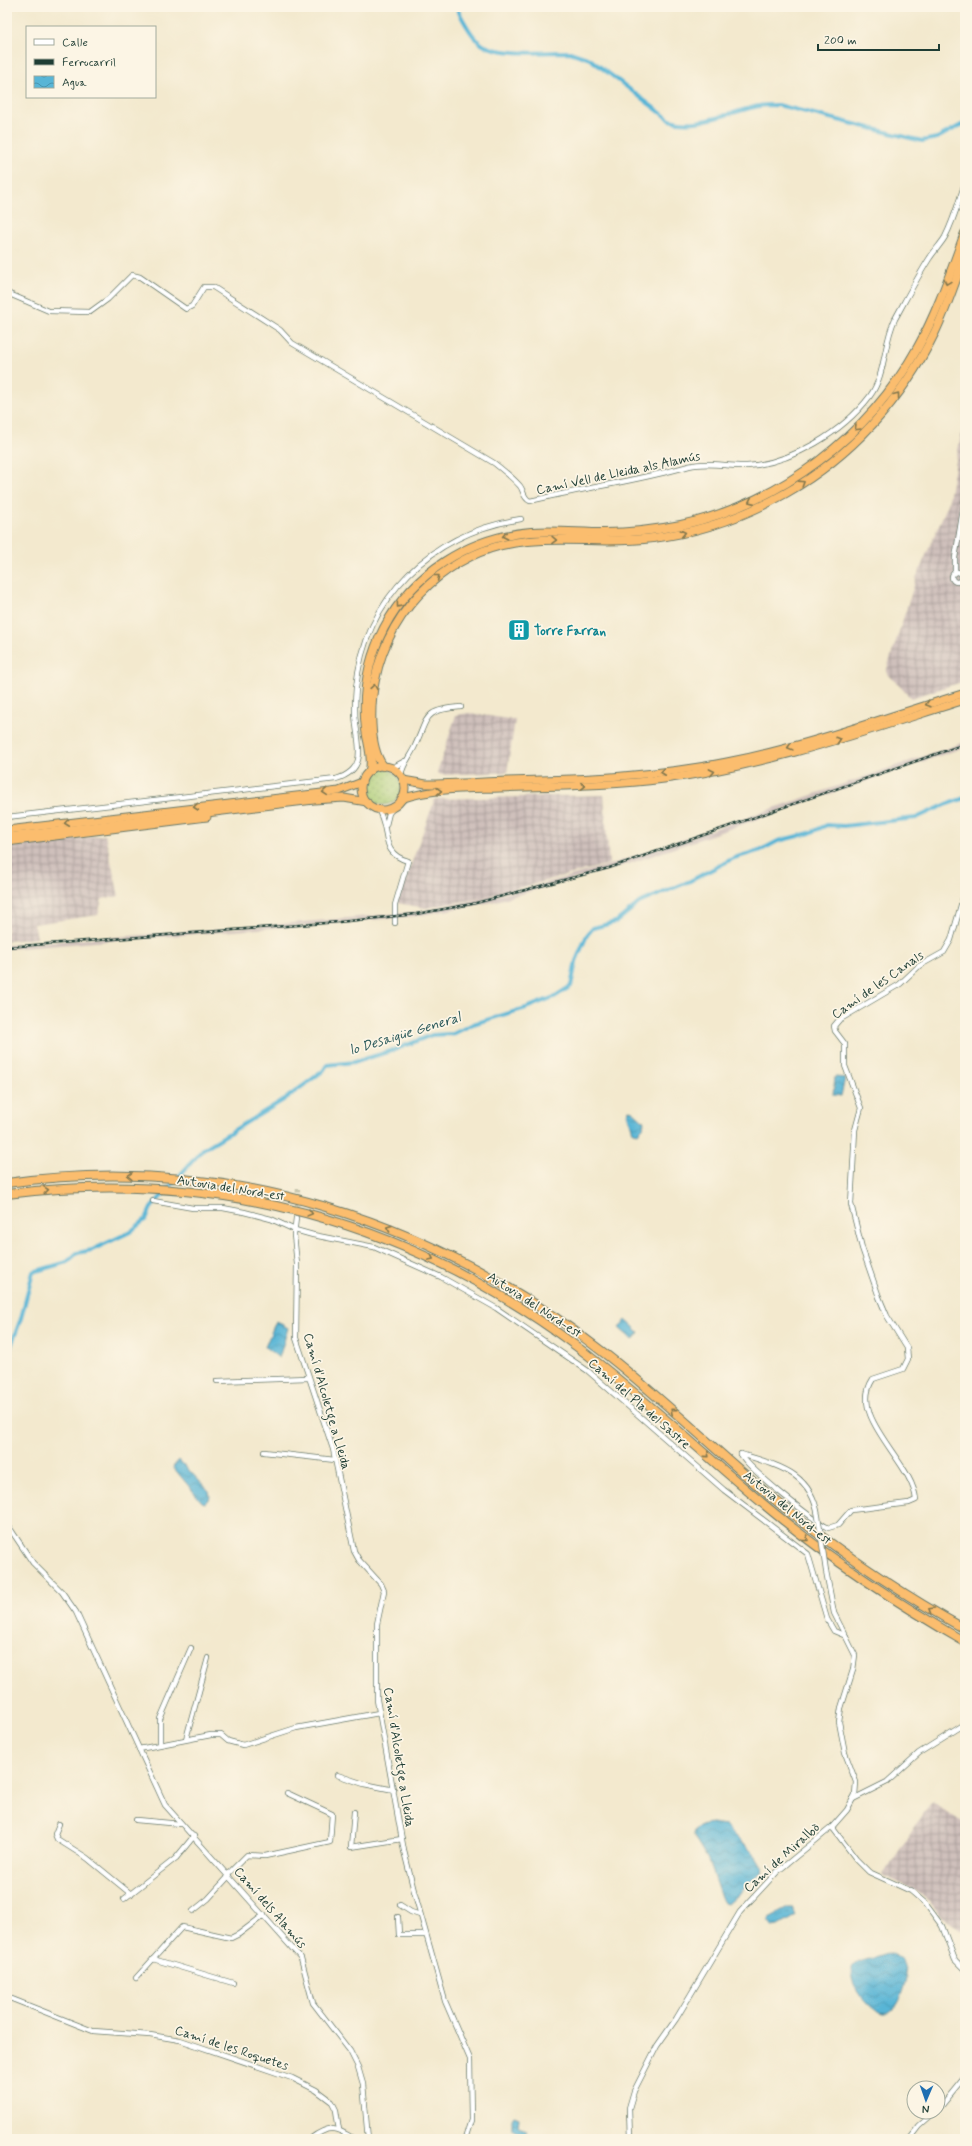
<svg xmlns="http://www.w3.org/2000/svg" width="972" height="2146" font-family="Mynerve,sans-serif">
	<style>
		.industrial { fill: url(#industrial-grid) }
		.railway { fill: #cfc0bb }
		.grass { fill: url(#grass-dots); stroke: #668454 }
		.water { fill: url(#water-waves); stroke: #3c7985 }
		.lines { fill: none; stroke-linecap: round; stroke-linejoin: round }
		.canal { stroke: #58b5d6; stroke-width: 4 }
		.minor-tunnel { stroke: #c9c7af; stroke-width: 4.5; stroke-dasharray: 4.5 2; stroke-linecap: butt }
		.minor-casing { stroke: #69796a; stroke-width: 6 }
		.trunk-casing { stroke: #69796a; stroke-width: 9 }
		.motorway-casing { stroke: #69796a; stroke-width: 10 }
		.minor { stroke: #fff; stroke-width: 4.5 }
		.trunk { stroke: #fbbd6e; stroke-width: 7 }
		.motorway { stroke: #fbbd6e; stroke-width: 8 }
		.rail-casing { stroke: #1f3d34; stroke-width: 2.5 }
		.rail { stroke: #fcf5e5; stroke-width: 1; stroke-dasharray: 3; stroke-linecap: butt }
		.minor-bridge-casing { stroke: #69796a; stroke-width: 6; stroke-linecap: butt }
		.minor-bridge { stroke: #fff; stroke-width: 4.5 }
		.oneway { stroke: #82774e }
		.labels { text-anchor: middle; stroke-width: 3.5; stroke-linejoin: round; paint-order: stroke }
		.street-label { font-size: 13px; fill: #1f3d34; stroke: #fcf5e5 }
		.culture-label { font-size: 13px; font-weight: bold; fill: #0d838f; stroke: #fcf5e5; text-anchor: start }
		.water-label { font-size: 14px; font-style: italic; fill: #2d5b5c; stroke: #fcf5e5 }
	</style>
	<defs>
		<pattern id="industrial-grid" width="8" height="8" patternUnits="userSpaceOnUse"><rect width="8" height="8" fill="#cfc0bb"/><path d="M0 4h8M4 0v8" fill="none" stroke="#a79d99"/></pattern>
		<pattern id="grass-dots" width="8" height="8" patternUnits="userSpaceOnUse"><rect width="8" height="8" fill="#accc74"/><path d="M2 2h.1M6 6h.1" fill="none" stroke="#8ba760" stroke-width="1.8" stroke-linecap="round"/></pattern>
		<pattern id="water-waves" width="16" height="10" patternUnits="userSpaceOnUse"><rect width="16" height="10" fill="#58b5d6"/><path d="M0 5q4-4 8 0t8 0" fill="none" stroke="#4894ae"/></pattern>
	</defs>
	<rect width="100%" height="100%" fill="#fcf5e5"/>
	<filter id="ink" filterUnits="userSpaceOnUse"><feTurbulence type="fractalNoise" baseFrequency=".025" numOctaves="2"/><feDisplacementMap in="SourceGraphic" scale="8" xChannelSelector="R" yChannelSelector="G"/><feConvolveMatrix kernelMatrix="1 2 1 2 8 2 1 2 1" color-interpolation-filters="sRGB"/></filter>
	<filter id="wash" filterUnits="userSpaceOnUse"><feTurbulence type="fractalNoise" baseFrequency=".012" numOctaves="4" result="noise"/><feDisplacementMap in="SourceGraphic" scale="16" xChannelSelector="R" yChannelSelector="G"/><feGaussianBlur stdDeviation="0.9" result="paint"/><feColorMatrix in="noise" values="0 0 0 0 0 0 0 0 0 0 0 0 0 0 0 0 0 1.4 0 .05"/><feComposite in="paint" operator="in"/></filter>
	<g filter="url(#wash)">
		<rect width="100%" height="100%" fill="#f3e9ce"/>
		<g class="industrial">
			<polygon points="965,413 965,681 911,698 886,672 917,576 948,504"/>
			<polygon points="469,713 515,720 507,772 442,775 437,773 456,715"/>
			<polygon points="604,795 609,864 481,898 426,908 397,903 435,799"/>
			<polygon points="105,835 119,896 102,899 98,915 34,924 37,938 7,941 7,847"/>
			<polygon points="932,1801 965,1826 965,1932 939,1915 930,1902 916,1891 883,1875"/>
		</g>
		<polygon class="railway" points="965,742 965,747 622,866 492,902 416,916 384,919 7,949 7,945 250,927 424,911 524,889 609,865"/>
		<circle class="grass" cx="383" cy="787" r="18"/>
		<g class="water">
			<polygon points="835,1077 845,1078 841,1096 833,1095"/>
			<polygon points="629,1110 633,1111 644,1121 643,1128 638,1133 633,1132 627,1113"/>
			<polygon points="626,1320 639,1332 633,1340 619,1328"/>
			<polygon points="276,1321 288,1328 279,1358 265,1347"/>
			<polygon points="179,1460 209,1491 210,1497 205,1503 202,1502 173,1467"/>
			<path d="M712,1824l14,2 30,30 6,10 -1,7 -34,31 -3,-1 -3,-5 -14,-40 -14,-23c2,-9 11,-10 19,-11z"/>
			<polygon points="788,1908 793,1908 796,1916 779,1926 773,1927 768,1920 769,1918"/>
			<path d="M892,1953l10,7 5,18c-2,10 -9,34 -21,36 -12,2 -44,-35 -32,-48 4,-5 12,-6 17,-7 7,-2 14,-5 21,-6z"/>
			<polygon points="514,2116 519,2118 518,2127 527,2130 526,2134 518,2133 512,2129 512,2119"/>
		</g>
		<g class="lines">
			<g class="canal">
				<path d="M456,7c7,12 15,30 27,38 21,11 63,7 87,7l20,7 80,61c26,9 63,-9 89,-14 6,-1 13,-1 19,-1l144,36 15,-3 28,-15"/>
				<polyline points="7,1357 21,1318 33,1272 67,1262 77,1253 92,1250 130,1232 146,1219 151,1208 203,1149 285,1099 323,1071 327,1065 355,1062 394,1050 432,1035 453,1034 473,1024 526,1008 554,997 571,986 576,961 587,935 593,928 616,922 639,903 690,881 734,858 761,850 778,841 810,833 827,825 844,826 916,818 947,804 965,798"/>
			</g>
		</g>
	</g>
	<g filter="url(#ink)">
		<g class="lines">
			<polyline class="minor-tunnel" points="297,1212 298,1189"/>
			<g class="minor-casing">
				<g id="minor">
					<path d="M7,293l42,18 41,1 18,-13 24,-24 8,2 46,32 6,-3 12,-19h9l67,43 12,13 202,120c9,7 18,14 26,23 4,5 3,12 10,15 53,-13 107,-20 159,-35 19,-5 39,1 58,0 45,-3 96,-34 123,-70 16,-22 13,-52 25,-77 11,-20 22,-41 34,-60 5,-8 12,-15 16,-22 9,-17 14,-37 20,-54"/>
					<circle cx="957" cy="577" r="5"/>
					<polyline points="955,573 955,558 965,498"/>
					<polyline points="392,768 405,761"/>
					<path d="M401,775c2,-11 8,-17 13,-27 15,-31 8,-38 47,-41"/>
					<path d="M377,808c15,21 1,45 31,53l-13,44v18"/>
					<path d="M7,817l329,-38c10,-3 19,-8 22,-19 3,-11 -1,-25 -2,-36 -2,-12 -1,-24 0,-36 9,-92 76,-155 165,-169"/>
					<polyline points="386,825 389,813 396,805"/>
					<polyline points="153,1201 193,1208 223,1208 244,1212 271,1219 295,1230 313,1235 374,1247 441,1277 496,1308 588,1371 724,1490 808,1554 827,1619 834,1631 846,1636"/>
					<polyline points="296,1218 294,1235 297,1264 296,1338 333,1449 354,1551 359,1560 381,1584 384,1591 377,1624 377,1700 404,1851 414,1891 445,2001 470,2059 471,2120 465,2139"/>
					<polyline points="217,1381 308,1378"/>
					<polyline points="264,1452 335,1460"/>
					<path d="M741,1454c7,15 70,64 87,74l10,-3 13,-15 58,-7 7,-3c-3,-39 -69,-82 -43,-121l30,-10 5,-10 -1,-11 -20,-32 -8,-19 -17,-49 -11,-44 4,-74 6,-22 -16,-42v-22l-10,-13 -1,-5 5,-6 61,-36 19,-18 25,-14 7,-12 14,-49"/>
					<path d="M741,1454c38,12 70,18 77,62"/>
					<polyline points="7,1524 33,1563 62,1592 76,1612 165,1805 301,1958 313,2003 350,2051 358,2067 363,2084 368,2139"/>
					<polyline points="186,1739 208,1658"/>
					<polyline points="160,1744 160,1719 191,1648"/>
					<polyline points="139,1749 211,1735 221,1735 228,1741 243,1745 296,1728 379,1713"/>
					<polyline points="337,1775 364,1784 394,1790"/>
					<polyline points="853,1799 887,1782 919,1753 965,1724"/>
					<polyline points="354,1812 351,1847 402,1839"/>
					<polyline points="136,1820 181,1824"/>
					<polyline points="59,1824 55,1834 57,1839 87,1858 131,1894"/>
					<polyline points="832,1827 856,1859 869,1872 911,1891 925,1903 942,1926 955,1960 965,1970"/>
					<polyline points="228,1874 247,1855 265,1856 330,1842 332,1814 287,1793"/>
					<polyline points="124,1899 176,1858 194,1836"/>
					<polyline points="400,1905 411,1912 420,1915"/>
					<polyline points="193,1911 208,1899 229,1876"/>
					<polyline points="398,1917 399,1935 426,1935"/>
					<polyline points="153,1959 233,1983"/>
					<polyline points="136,1978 182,1927 231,1938 239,1934 264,1915"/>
					<polyline points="7,1997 93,2031 150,2035 180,2040 292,2078 316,2090 332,2102 336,2110 339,2130"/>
					<polyline points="938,2110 965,2077"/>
					<path d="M310,2139c19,-14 25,-13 44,0"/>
					<polyline points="630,2139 629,2108 634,2091 657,2046 676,2019 740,1912 777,1872 832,1827 847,1810 855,1795 856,1782 845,1753 839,1722 841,1708 853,1670 855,1655 834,1613 826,1571"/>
					<polyline points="909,2139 919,2126 935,2112"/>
				</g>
			</g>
			<g class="trunk-casing">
				<g id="trunk">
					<circle cx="383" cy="788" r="22"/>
					<path d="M403,780l23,4c27,0 54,-2 81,-3 74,-2 147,-4 220,-19 81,-16 159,-45 238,-69"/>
					<path d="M401,799c32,-11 66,-10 99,-11 55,-2 109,-2 164,-9 103,-13 202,-48 301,-79"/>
					<polyline points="7,830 339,791 362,782"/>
					<polyline points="7,837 314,800 344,798 367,802"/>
					<polyline points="7,842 207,817"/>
				</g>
			</g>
			<g class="motorway-casing">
				<g id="motorway">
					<path d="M383,766c-15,-20 -13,-63 -8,-86 15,-75 78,-133 153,-139 42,-4 83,3 125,-3 46,-6 93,-22 133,-45 65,-37 116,-93 149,-161 12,-25 21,-52 30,-78"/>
					<path d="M370,770c3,-13 -2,-26 -4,-40 -4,-35 2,-71 18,-102 29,-55 85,-91 147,-96 24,-2 49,1 73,1 26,0 52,-3 77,-8 100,-22 188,-89 237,-178 20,-36 33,-76 47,-114"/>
					<path d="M7,1183c221,-31 428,37 601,173 56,44 107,94 162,140 61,50 126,95 195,133"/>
					<path d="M7,1194c209,-26 401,27 569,152 71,53 134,115 202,170 59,48 121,88 187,126"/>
				</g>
			</g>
			<use href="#minor" class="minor"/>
			<use href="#trunk" class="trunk"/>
			<use href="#motorway" class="motorway"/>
			<g class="rail-casing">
				<polyline id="rail" points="7,947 339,922 416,914 472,904 609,868 965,744"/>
			</g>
			<use href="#rail" class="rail"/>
			<g class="minor-bridge-casing">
				<polyline id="minor-bridge" points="818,1516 826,1571"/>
			</g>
			<use href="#minor-bridge" class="minor-bridge"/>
		</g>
		<defs><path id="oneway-chevron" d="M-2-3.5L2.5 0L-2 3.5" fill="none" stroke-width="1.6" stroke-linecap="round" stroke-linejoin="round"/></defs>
		<g class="oneway">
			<use href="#oneway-chevron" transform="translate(947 282) rotate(110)"/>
			<use href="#oneway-chevron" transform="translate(897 395) rotate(-53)"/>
			<use href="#oneway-chevron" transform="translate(857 428) rotate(135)"/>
			<use href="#oneway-chevron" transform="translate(802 483) rotate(-32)"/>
			<use href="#oneway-chevron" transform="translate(751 501) rotate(156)"/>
			<use href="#oneway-chevron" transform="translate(683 533) rotate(-12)"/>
			<use href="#oneway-chevron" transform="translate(505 536) rotate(168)"/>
			<use href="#oneway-chevron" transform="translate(554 540) rotate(1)"/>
			<use href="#oneway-chevron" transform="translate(437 577) rotate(-38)"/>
			<use href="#oneway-chevron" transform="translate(399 605) rotate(126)"/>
			<use href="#oneway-chevron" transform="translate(374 687) rotate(-81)"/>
			<use href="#oneway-chevron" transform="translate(928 704) rotate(162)"/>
			<use href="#oneway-chevron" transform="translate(838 740) rotate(-17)"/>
			<use href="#oneway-chevron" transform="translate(790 747) rotate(165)"/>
			<use href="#oneway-chevron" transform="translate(663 772) rotate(173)"/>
			<use href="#oneway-chevron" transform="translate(712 772) rotate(-11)"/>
			<use href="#oneway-chevron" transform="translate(583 786) rotate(-2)"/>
			<use href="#oneway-chevron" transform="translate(439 791) rotate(-3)"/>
			<use href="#oneway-chevron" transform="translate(325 792) rotate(175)"/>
			<use href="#oneway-chevron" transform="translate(196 807) rotate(173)"/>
			<use href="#oneway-chevron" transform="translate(67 823) rotate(173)"/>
			<use href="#oneway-chevron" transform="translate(130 1176) rotate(-179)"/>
			<use href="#oneway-chevron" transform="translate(46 1190) rotate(-5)"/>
			<use href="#oneway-chevron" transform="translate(310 1213) rotate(15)"/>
			<use href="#oneway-chevron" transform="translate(389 1228) rotate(-159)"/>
			<use href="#oneway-chevron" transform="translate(431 1258) rotate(25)"/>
			<use href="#oneway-chevron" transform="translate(673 1411) rotate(-139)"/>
			<use href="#oneway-chevron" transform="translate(707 1455) rotate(41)"/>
			<use href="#oneway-chevron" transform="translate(806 1539) rotate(38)"/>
			<use href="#oneway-chevron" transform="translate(931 1610) rotate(-149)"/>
		</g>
	</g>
	<defs>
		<g id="building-square" transform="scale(1.15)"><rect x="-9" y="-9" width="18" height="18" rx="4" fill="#0f9aa8" stroke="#fcf5e5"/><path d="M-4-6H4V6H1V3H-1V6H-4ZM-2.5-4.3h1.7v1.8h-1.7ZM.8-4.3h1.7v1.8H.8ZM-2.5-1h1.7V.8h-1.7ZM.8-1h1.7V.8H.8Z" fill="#fff"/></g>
	</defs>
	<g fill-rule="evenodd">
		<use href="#building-square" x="519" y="630"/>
	</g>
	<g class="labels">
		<g class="street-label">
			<text transform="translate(618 472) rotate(-12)" y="5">Camí Vell de Lleida als Alamús</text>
			<text transform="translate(877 984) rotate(-35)" y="5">Camí de les Canals</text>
			<text transform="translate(231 1187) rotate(9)" y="5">Autovia del Nord-est</text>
			<text transform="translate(535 1304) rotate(33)" y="5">Autovia del Nord-est</text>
			<text transform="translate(328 1401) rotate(74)" y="5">Camí d'Alcoletge a Lleida</text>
			<text transform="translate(640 1403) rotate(41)" y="5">Camí del Pla del Sastre</text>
			<text transform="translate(788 1507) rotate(39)" y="5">Autovia del Nord-est</text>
			<text transform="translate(400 1757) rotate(81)" y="5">Camí d'Alcoletge a Lleida</text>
			<text transform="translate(781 1857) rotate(-42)" y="5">Camí de Miralbò</text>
			<text transform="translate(271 1907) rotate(49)" y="5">Camí dels Alamús</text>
			<text transform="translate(232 2047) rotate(18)" y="5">Camí de les Roquetes</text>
		</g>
		<g class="culture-label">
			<text x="534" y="635">Torre Farran</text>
		</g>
		<g class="water-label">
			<text transform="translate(405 1033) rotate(-17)" y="5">lo Desaigüe General</text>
		</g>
	</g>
	<rect width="972" height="2146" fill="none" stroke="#fcf5e5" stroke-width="24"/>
	<rect x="26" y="26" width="130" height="72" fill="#fcf5e5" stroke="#a4ab9e"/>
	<rect x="34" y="39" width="20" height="6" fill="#ffffff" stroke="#a4ab9e"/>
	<text x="62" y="46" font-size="12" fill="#1f3d34">Calle</text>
	<rect x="34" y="59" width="20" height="6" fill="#1f3d34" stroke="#a4ab9e"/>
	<text x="62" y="66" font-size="12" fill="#1f3d34">Ferrocarril</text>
	<rect x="34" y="76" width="20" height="12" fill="url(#water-waves)" stroke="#a4ab9e"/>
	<text x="62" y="86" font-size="12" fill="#1f3d34">Agua</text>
	<g transform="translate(926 2100) rotate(182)"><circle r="19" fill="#fcf5e5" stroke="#a4ab9e"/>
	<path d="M0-3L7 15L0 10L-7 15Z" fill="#1f6fb2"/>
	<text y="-6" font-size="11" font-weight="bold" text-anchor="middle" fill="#1f3d34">N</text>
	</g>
	<path d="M818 44v6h121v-6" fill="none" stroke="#1f3d34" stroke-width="2"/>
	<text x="824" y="44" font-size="12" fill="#1f3d34" stroke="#fcf5e5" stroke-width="3" paint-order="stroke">200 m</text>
</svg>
